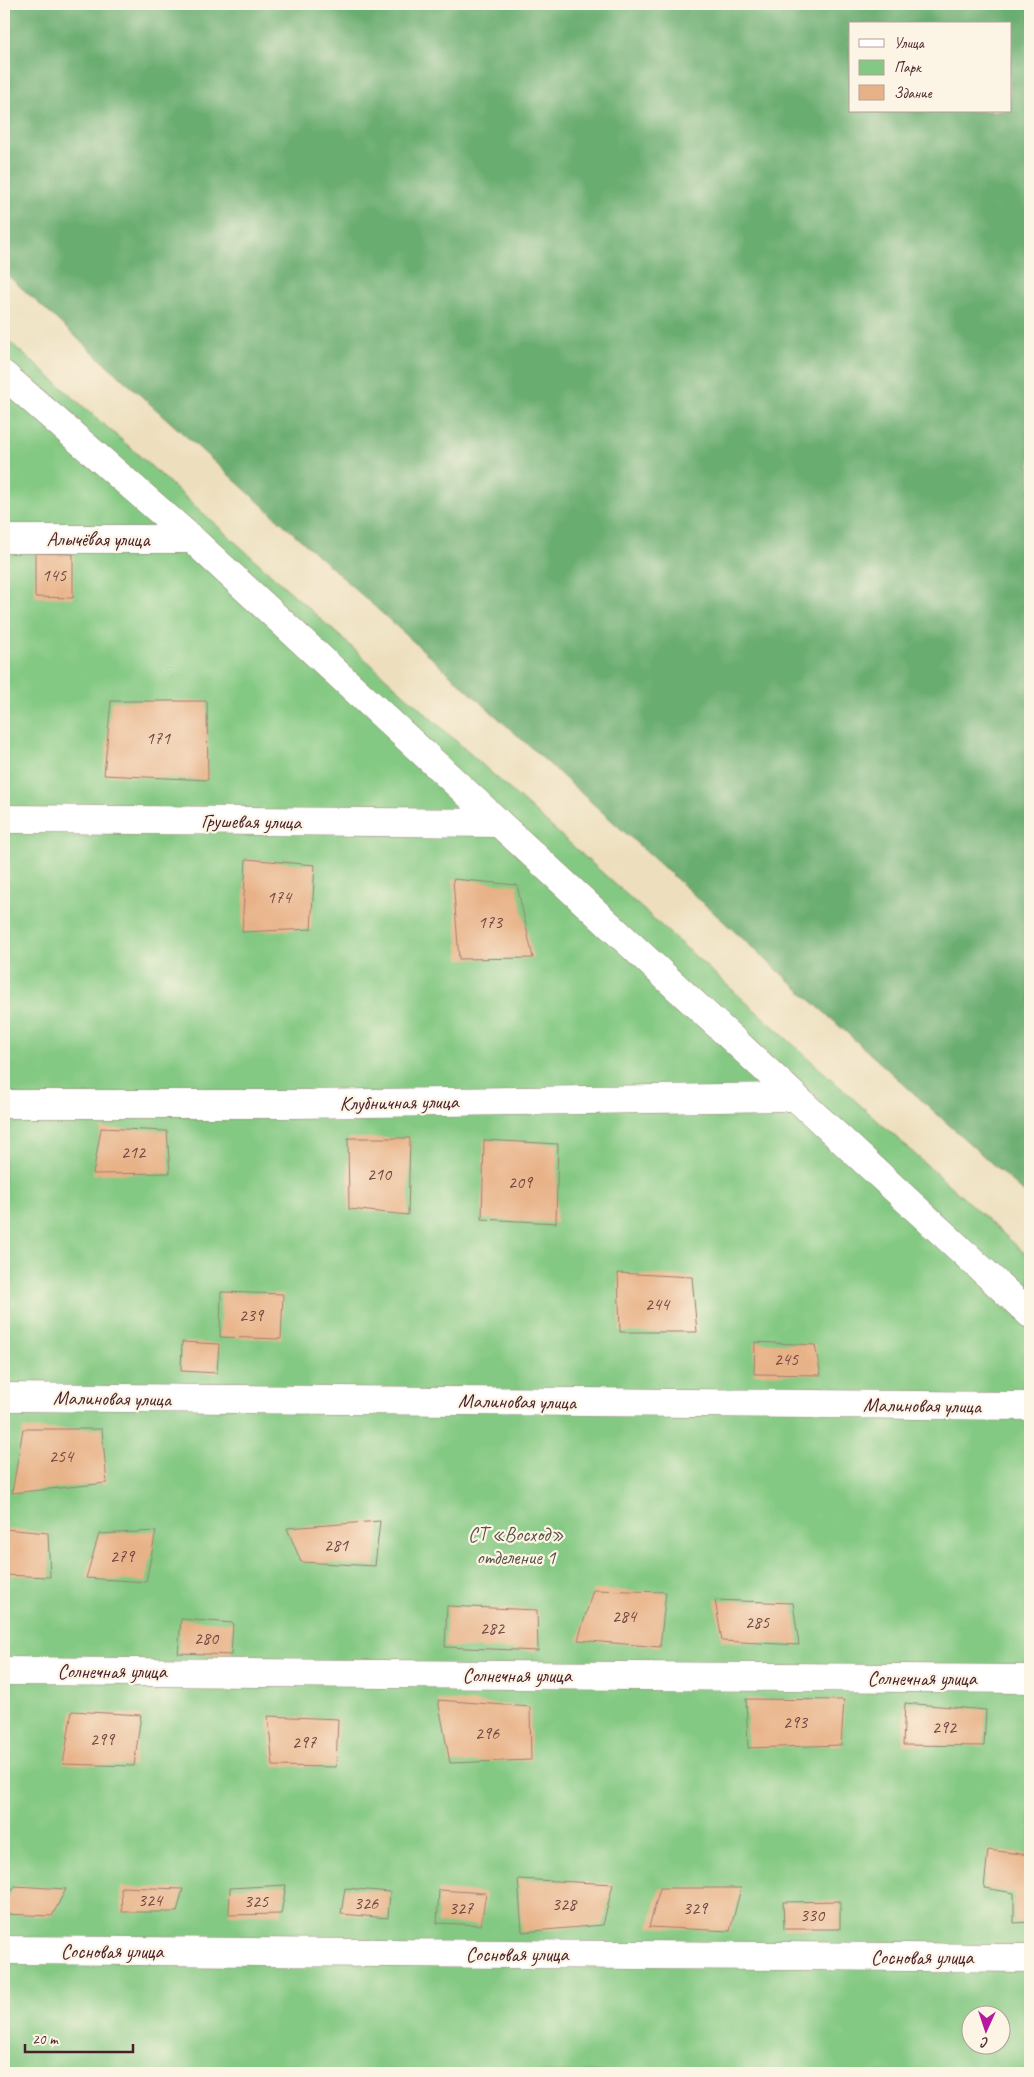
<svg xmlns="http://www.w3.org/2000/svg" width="1034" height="2077" font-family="Caveat,sans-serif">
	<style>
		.green { fill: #84c983; stroke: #677457; fill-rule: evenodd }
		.forest { fill: #6bad71; stroke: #5a664e; fill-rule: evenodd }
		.building { fill: #e8b288 }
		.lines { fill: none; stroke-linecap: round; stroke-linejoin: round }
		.minor-casing { stroke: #9c7f74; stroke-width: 29 }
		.minor { stroke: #fff; stroke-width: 28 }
		.labels { text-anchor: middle; stroke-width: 4.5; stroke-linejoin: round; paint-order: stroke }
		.number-label { font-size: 18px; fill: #724442 }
		.street-label { font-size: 20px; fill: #4a1f2b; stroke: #fcf5e5 }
		.park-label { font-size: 20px; fill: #5b5245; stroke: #fcf5e5 }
	</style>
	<rect width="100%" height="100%" fill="#fcf5e5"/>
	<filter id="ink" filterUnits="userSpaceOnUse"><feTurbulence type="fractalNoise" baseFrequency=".02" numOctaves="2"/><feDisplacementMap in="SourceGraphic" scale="10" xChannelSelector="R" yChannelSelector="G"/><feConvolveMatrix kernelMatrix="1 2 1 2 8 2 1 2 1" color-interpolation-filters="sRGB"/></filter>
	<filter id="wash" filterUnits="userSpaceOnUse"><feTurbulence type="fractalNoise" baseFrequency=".0096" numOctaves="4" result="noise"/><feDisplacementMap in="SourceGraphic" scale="20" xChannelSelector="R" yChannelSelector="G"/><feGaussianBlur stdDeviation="1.12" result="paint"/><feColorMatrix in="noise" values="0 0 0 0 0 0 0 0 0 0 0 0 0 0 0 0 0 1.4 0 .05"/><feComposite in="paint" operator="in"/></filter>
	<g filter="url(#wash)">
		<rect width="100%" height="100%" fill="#eddfbd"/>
		<path class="green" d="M4,337l129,113 897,808v815h-1026zM972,2014h30v30h-30z"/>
		<path class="forest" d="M4,4h1026v1194l-1026,-926zM850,24h160v87h-160z"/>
		<g id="blocks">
			<g class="building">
				<polygon points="35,553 73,554 73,598 35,597"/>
				<polygon points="111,701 207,701 208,780 104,775"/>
				<polygon points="246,859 315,865 311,929 242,932"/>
				<polygon points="453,879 517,885 533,958 459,959"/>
				<polygon points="101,1128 167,1131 170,1173 93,1174"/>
				<polygon points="348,1138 410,1138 408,1215 349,1209"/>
				<polygon points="484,1140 558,1144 556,1223 482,1219"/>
				<polygon points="618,1273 692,1277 697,1332 620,1332"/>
				<polygon points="221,1292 283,1294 281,1339 220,1337"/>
				<polygon points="182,1342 219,1344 217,1373 181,1371"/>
				<polygon points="755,1342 815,1345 821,1375 754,1374"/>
				<polygon points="23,1429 102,1429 107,1483 12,1493"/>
				<polygon points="380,1521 375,1566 301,1562 287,1528"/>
				<polygon points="4,1529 48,1533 50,1577 4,1575"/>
				<polygon points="156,1531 146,1582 86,1578 99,1534"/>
				<polygon points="593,1590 666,1592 660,1647 578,1640"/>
				<polygon points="715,1600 793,1603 799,1645 722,1641"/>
				<polygon points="447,1606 537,1610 538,1651 445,1647"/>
				<polygon points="181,1619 233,1623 231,1655 178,1653"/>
				<polygon points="746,1699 844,1700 841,1745 748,1748"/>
				<polygon points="438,1700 530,1707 531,1760 450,1763"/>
				<polygon points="905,1703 986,1710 984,1746 903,1745"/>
				<polygon points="72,1711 141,1715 134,1766 63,1764"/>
				<polygon points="268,1716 338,1719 336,1767 273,1766"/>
				<polygon points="988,1850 1030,1855 1030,1922 1014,1923 1014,1893 984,1888"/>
				<polygon points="518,1879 613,1884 603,1925 522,1932"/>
				<polygon points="286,1885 281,1914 229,1915 230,1888"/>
				<polygon points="15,1886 66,1889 52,1916 4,1914 4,1904"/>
				<polygon points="121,1887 183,1889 177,1912 122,1912"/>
				<polygon points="345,1888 390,1892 388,1918 341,1914"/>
				<polygon points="660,1888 741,1888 730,1931 649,1927"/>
				<polygon points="439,1890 486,1893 481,1925 437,1923"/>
				<polygon points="840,1901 840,1929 784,1929 783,1902"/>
			</g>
		</g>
	</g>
	<g filter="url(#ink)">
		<use href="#blocks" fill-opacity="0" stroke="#9c7f74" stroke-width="1"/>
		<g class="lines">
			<g class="minor-casing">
				<g id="minor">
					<polyline points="4,375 192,539 1030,1314"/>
					<polyline points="4,539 192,539"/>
					<polyline points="4,819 499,823"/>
					<polyline points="4,1104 299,1104 795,1097"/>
					<polyline points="4,1397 1030,1406"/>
					<polyline points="4,1671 1030,1679"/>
					<polyline points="4,1950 1030,1958"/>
				</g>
			</g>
			<use href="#minor" class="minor"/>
		</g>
	</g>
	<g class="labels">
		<g class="number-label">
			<text x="54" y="581">145</text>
			<text x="158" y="744">171</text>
			<text x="279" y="903">174</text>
			<text x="490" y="928">173</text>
			<text x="133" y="1158">212</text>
			<text x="379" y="1180">210</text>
			<text x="520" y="1188">209</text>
			<text x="657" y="1310">244</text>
			<text x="251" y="1321">239</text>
			<text x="786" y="1365">245</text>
			<text x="61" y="1462">254</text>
			<text x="336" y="1551">281</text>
			<text x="122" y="1562">279</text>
			<text x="624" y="1622">284</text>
			<text x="757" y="1628">285</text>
			<text x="492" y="1634">282</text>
			<text x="206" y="1644">280</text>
			<text x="795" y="1728">293</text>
			<text x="944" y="1733">292</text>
			<text x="487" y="1739">296</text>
			<text x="102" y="1745">299</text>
			<text x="304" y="1748">297</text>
			<text x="150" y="1906">324</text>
			<text x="256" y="1907">325</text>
			<text x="366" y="1909">326</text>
			<text x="564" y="1910">328</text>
			<text x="461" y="1914">327</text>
			<text x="695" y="1914">329</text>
			<text x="812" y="1921">330</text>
		</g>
		<g class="street-label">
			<text x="98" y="546">Алычёвая улица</text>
			<text transform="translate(251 821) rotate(1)" y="7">Грушевая улица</text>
			<text transform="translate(399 1102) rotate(-1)" y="7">Клубничная улица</text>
			<text transform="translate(112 1398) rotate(1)" y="7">Малиновая улица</text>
			<text transform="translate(517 1401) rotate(1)" y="7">Малиновая улица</text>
			<text transform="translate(922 1405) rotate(1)" y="7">Малиновая улица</text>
			<text x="112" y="1678">Солнечная улица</text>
			<text x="517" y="1682">Солнечная улица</text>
			<text x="922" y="1685">Солнечная улица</text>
			<text x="112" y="1958">Сосновая улица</text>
			<text x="517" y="1961">Сосновая улица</text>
			<text x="922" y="1964">Сосновая улица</text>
		</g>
		<g class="park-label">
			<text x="516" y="1541">СТ «Восход»<tspan x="516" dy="23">отделение 1</tspan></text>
		</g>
	</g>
	<rect width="1034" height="2077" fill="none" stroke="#fcf5e5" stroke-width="20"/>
	<rect x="849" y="22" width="162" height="90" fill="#fcf5e5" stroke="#b59f9b"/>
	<rect x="859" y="39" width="25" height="8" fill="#ffffff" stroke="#b59f9b"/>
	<text x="894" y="48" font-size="15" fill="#4a1f2b">Улица</text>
	<rect x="859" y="60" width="25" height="15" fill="#84c983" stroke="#b59f9b"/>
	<text x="894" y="72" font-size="15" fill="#4a1f2b">Парк</text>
	<rect x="859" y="85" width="25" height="15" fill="#e8b288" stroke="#b59f9b"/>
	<text x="894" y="98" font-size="15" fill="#4a1f2b">Здание</text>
	<g transform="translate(986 2030) rotate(183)"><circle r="24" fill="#fcf5e5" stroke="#b59f9b"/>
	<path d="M0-4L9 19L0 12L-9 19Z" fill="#b5179e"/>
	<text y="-8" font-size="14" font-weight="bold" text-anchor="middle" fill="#4a1f2b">С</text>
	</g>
	<path d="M25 2044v8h108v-8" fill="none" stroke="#4a1f2b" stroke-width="2.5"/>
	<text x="32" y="2044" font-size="15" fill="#4a1f2b" stroke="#fcf5e5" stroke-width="4" paint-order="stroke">20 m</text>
</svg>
